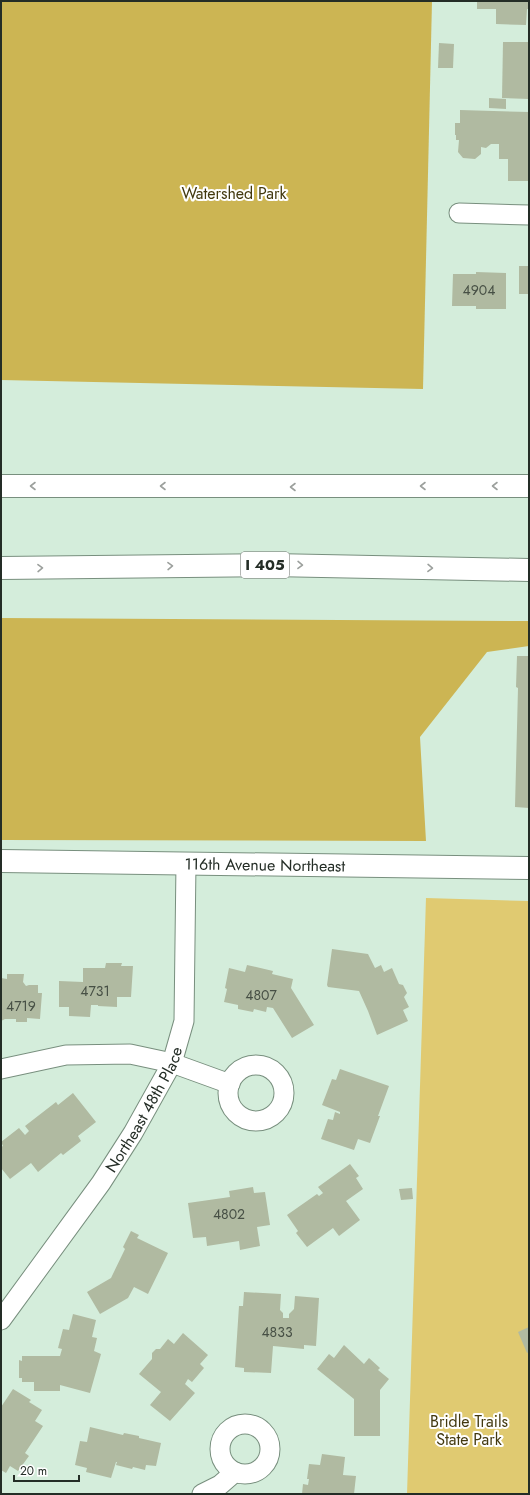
<svg xmlns="http://www.w3.org/2000/svg" width="530" height="1495" font-family="Jost,sans-serif">
	<style>
		.green { fill: #e0ca71 }
		.forest { fill: #ccb553 }
		.building { fill: #b0baa1 }
		.lines { fill: none; stroke-linecap: round; stroke-linejoin: round }
		.street-casing { stroke: #788f7e; stroke-width: 21 }
		.secondary-casing { stroke: #788f7e; stroke-width: 24 }
		.highway-casing { stroke: #788f7e; stroke-width: 24 }
		.street { stroke: #fff; stroke-width: 19 }
		.secondary { stroke: #fff; stroke-width: 22 }
		.highway { stroke: #fff; stroke-width: 22 }
		.oneway { stroke: #9ca09d }
		.labels { text-anchor: middle; stroke-width: 4; stroke-linejoin: round; paint-order: stroke }
		.number-label { font-size: 14px; fill: #475045 }
		.shield { fill: #fff; stroke: #666c67; stroke-width: 1 }
		.shield-label { font-size: 15px; font-weight: bold; fill: #242d26 }
		.park-label { font-size: 16px; fill: #43390f; stroke: #fff }
		.street-label { font-size: 16px; fill: #242d26; stroke: #fff }
	</style>
	<rect width="100%" height="100%" fill="#d4eddb"/>
	<polygon class="green" points="426,898 529,901 529,1494 407,1494"/>
	<g class="forest">
		<polygon points="1,1 432,1 423,389 1,380"/>
		<polygon points="1,618 529,621 529,646 487,652 420,737 426,841 1,840"/>
	</g>
	<g class="building">
		<polygon points="477,1 529,1 529,9 527,9 526,25 496,24 496,9 477,9"/>
		<polygon points="503,42 529,42 529,99 502,98"/>
		<polygon points="439,43 454,44 453,68 438,68"/>
		<polygon points="489,98 506,99 506,109 489,108"/>
		<polygon points="460,110 529,112 529,181 508,181 508,159 499,159 499,144 491,144 486,148 481,147 481,154 475,159 463,158 458,152 459,140 456,140 456,135 455,135 455,123 460,123"/>
		<rect x="519" y="266" width="10" height="28"/>
		<polygon points="476,272 506,273 506,309 476,309 476,306 452,306 453,274 476,274"/>
		<polygon points="517,656 529,656 529,808 515,807 518,688 516,687"/>
		<polygon points="332,949 368,954 375,968 381,965 384,972 392,968 399,984 403,985 407,993 404,997 409,1007 403,1010 408,1021 377,1035 368,1011 359,991 328,987 327,985"/>
		<polygon points="106,963 122,963 121,966 133,966 131,997 117,997 117,1007 98,1006 98,1005 91,1005 90,1017 69,1016 69,1007 59,1007 59,981 83,982 83,968 105,968"/>
		<polygon points="247,965 273,971 272,974 293,979 291,988 314,1025 292,1038 273,1008 267,1007 266,1012 254,1009 253,1012 238,1009 238,1005 224,1002 227,989 225,988 229,968 245,972"/>
		<polygon points="7,974 24,974 23,982 26,986 29,985 38,985 38,993 42,993 40,1019 27,1018 27,1022 16,1022 16,1019 5,1019 1,1021 1,978 7,979"/>
		<polygon points="340,1069 389,1086 378,1116 380,1116 370,1143 358,1139 354,1150 321,1139 328,1119 333,1120 335,1112 340,1114 340,1112 322,1105 332,1079 336,1080"/>
		<polygon points="73,1093 96,1122 78,1136 81,1141 63,1155 61,1153 38,1172 31,1163 10,1179 1,1168 1,1147 3,1146 1,1142 19,1128 25,1135 29,1131 25,1126 56,1102 58,1105"/>
		<polygon points="350,1164 359,1176 356,1178 363,1189 346,1201 360,1220 339,1236 333,1228 307,1247 296,1233 298,1231 287,1215 317,1194 319,1196 323,1193 318,1187"/>
		<polygon points="253,1187 254,1193 265,1192 270,1225 257,1227 260,1246 240,1250 239,1241 207,1246 206,1237 193,1238 188,1203 230,1197 229,1191"/>
		<polygon points="412,1188 413,1199 401,1200 399,1189"/>
		<polygon points="131,1231 139,1235 137,1238 168,1253 148,1294 134,1287 128,1298 100,1314 87,1292 111,1278 125,1249 123,1247"/>
		<polygon points="244,1292 281,1294 280,1310 283,1313 283,1318 289,1318 289,1314 294,1309 295,1296 319,1298 316,1346 304,1345 304,1349 273,1346 271,1373 244,1372 244,1368 235,1367 239,1306 243,1306"/>
		<polygon points="73,1314 96,1320 92,1337 97,1338 94,1351 101,1354 90,1393 60,1385 60,1391 34,1391 34,1382 22,1382 22,1378 19,1378 19,1360 22,1361 22,1356 60,1356 62,1349 58,1348 63,1329 69,1330"/>
		<polygon points="529,1327 529,1352 527,1353 518,1332"/>
		<polygon points="183,1333 208,1355 200,1364 204,1368 192,1382 188,1379 185,1384 195,1393 170,1421 150,1405 161,1392 139,1374 152,1359 152,1353 156,1349 160,1349 168,1339 174,1344"/>
		<polygon points="344,1345 364,1364 369,1358 380,1368 378,1370 389,1379 380,1390 380,1436 354,1436 354,1399 317,1369 329,1354 334,1358"/>
		<polygon points="13,1389 31,1400 29,1402 42,1410 35,1421 43,1426 25,1453 29,1456 18,1471 10,1466 6,1473 1,1470 1,1407"/>
		<polygon points="90,1427 123,1435 124,1433 139,1436 139,1438 161,1443 156,1466 146,1465 145,1470 133,1467 132,1469 116,1465 117,1462 116,1462 111,1478 86,1472 87,1468 75,1465 80,1441 87,1442"/>
		<polygon points="322,1454 345,1457 343,1475 356,1476 354,1494 302,1494 303,1484 308,1485 309,1479 307,1479 309,1464 320,1465"/>
	</g>
	<g class="lines">
		<g class="street-casing">
			<g id="street">
				<polyline points="459,213 529,215"/>
				<circle cx="256" cy="1093" r="28"/>
				<polyline points="1,1069 66,1055 130,1054 172,1063 230,1084"/>
				<path id="s1" d="M1,1320l100,-137 32,-50 39,-70 12,-42 2,-158"/>
				<circle cx="245" cy="1449" r="25"/>
				<polyline points="202,1494 220,1485 235,1472"/>
			</g>
		</g>
		<g class="secondary-casing">
			<g id="secondary">
				<path id="s2" d="M1,861l528,7"/>
			</g>
		</g>
		<g class="highway-casing">
			<g id="highway">
				<polyline points="1,486 529,486"/>
				<polyline points="1,568 272,565 529,570"/>
			</g>
		</g>
		<use href="#street" class="street"/>
		<use href="#secondary" class="secondary"/>
		<use href="#highway" class="highway"/>
	</g>
	<defs><path id="oneway-chevron" d="M-2-3.5L2.5 0L-2 3.5" fill="none" stroke-width="1.6" stroke-linecap="round" stroke-linejoin="round"/></defs>
	<g class="oneway">
		<use href="#oneway-chevron" transform="translate(33 486) rotate(-180)"/>
		<use href="#oneway-chevron" transform="translate(163 486) rotate(-180)"/>
		<use href="#oneway-chevron" transform="translate(423 486) rotate(180)"/>
		<use href="#oneway-chevron" transform="translate(495 486) rotate(180)"/>
		<use href="#oneway-chevron" transform="translate(293 487) rotate(180)"/>
		<use href="#oneway-chevron" transform="translate(300 565) rotate(1)"/>
		<use href="#oneway-chevron" transform="translate(170 566) rotate(-1)"/>
		<use href="#oneway-chevron" transform="translate(40 568) rotate(-1)"/>
		<use href="#oneway-chevron" transform="translate(430 568) rotate(1)"/>
	</g>
	<g class="labels">
		<g class="number-label">
			<text x="479" y="295">4904</text>
			<text x="95" y="996">4731</text>
			<text x="261" y="1000">4807</text>
			<text x="21" y="1011">4719</text>
			<text x="229" y="1219">4802</text>
			<text x="277" y="1337">4833</text>
		</g>
		<rect class="shield" x="241" y="552" width="48" height="26" rx="3"/>
		<g class="shield-label">
			<text x="265" y="570">I 405</text>
		</g>
		<g class="park-label">
			<text x="234" y="199">Watershed Park</text>
			<text x="469" y="1427">Bridle Trails<tspan x="469" dy="18">State Park</tspan></text>
		</g>
		<g class="street-label">
			<text dy="6" stroke="none"><textPath href="#s2" startOffset="264">116th Avenue Northeast</textPath></text>
			<text dy="6" stroke="none"><textPath href="#s1" startOffset="255">Northeast 48th Place</textPath></text>
		</g>
	</g>
	<rect width="530" height="1495" fill="none" stroke="#242d26" stroke-width="4"/>
	<path d="M14 1475v6h65v-6" fill="none" stroke="#242d26" stroke-width="2"/>
	<text x="20" y="1475" font-size="12" fill="#242d26" stroke="#ffffff" stroke-width="3" paint-order="stroke">20 m</text>
</svg>
